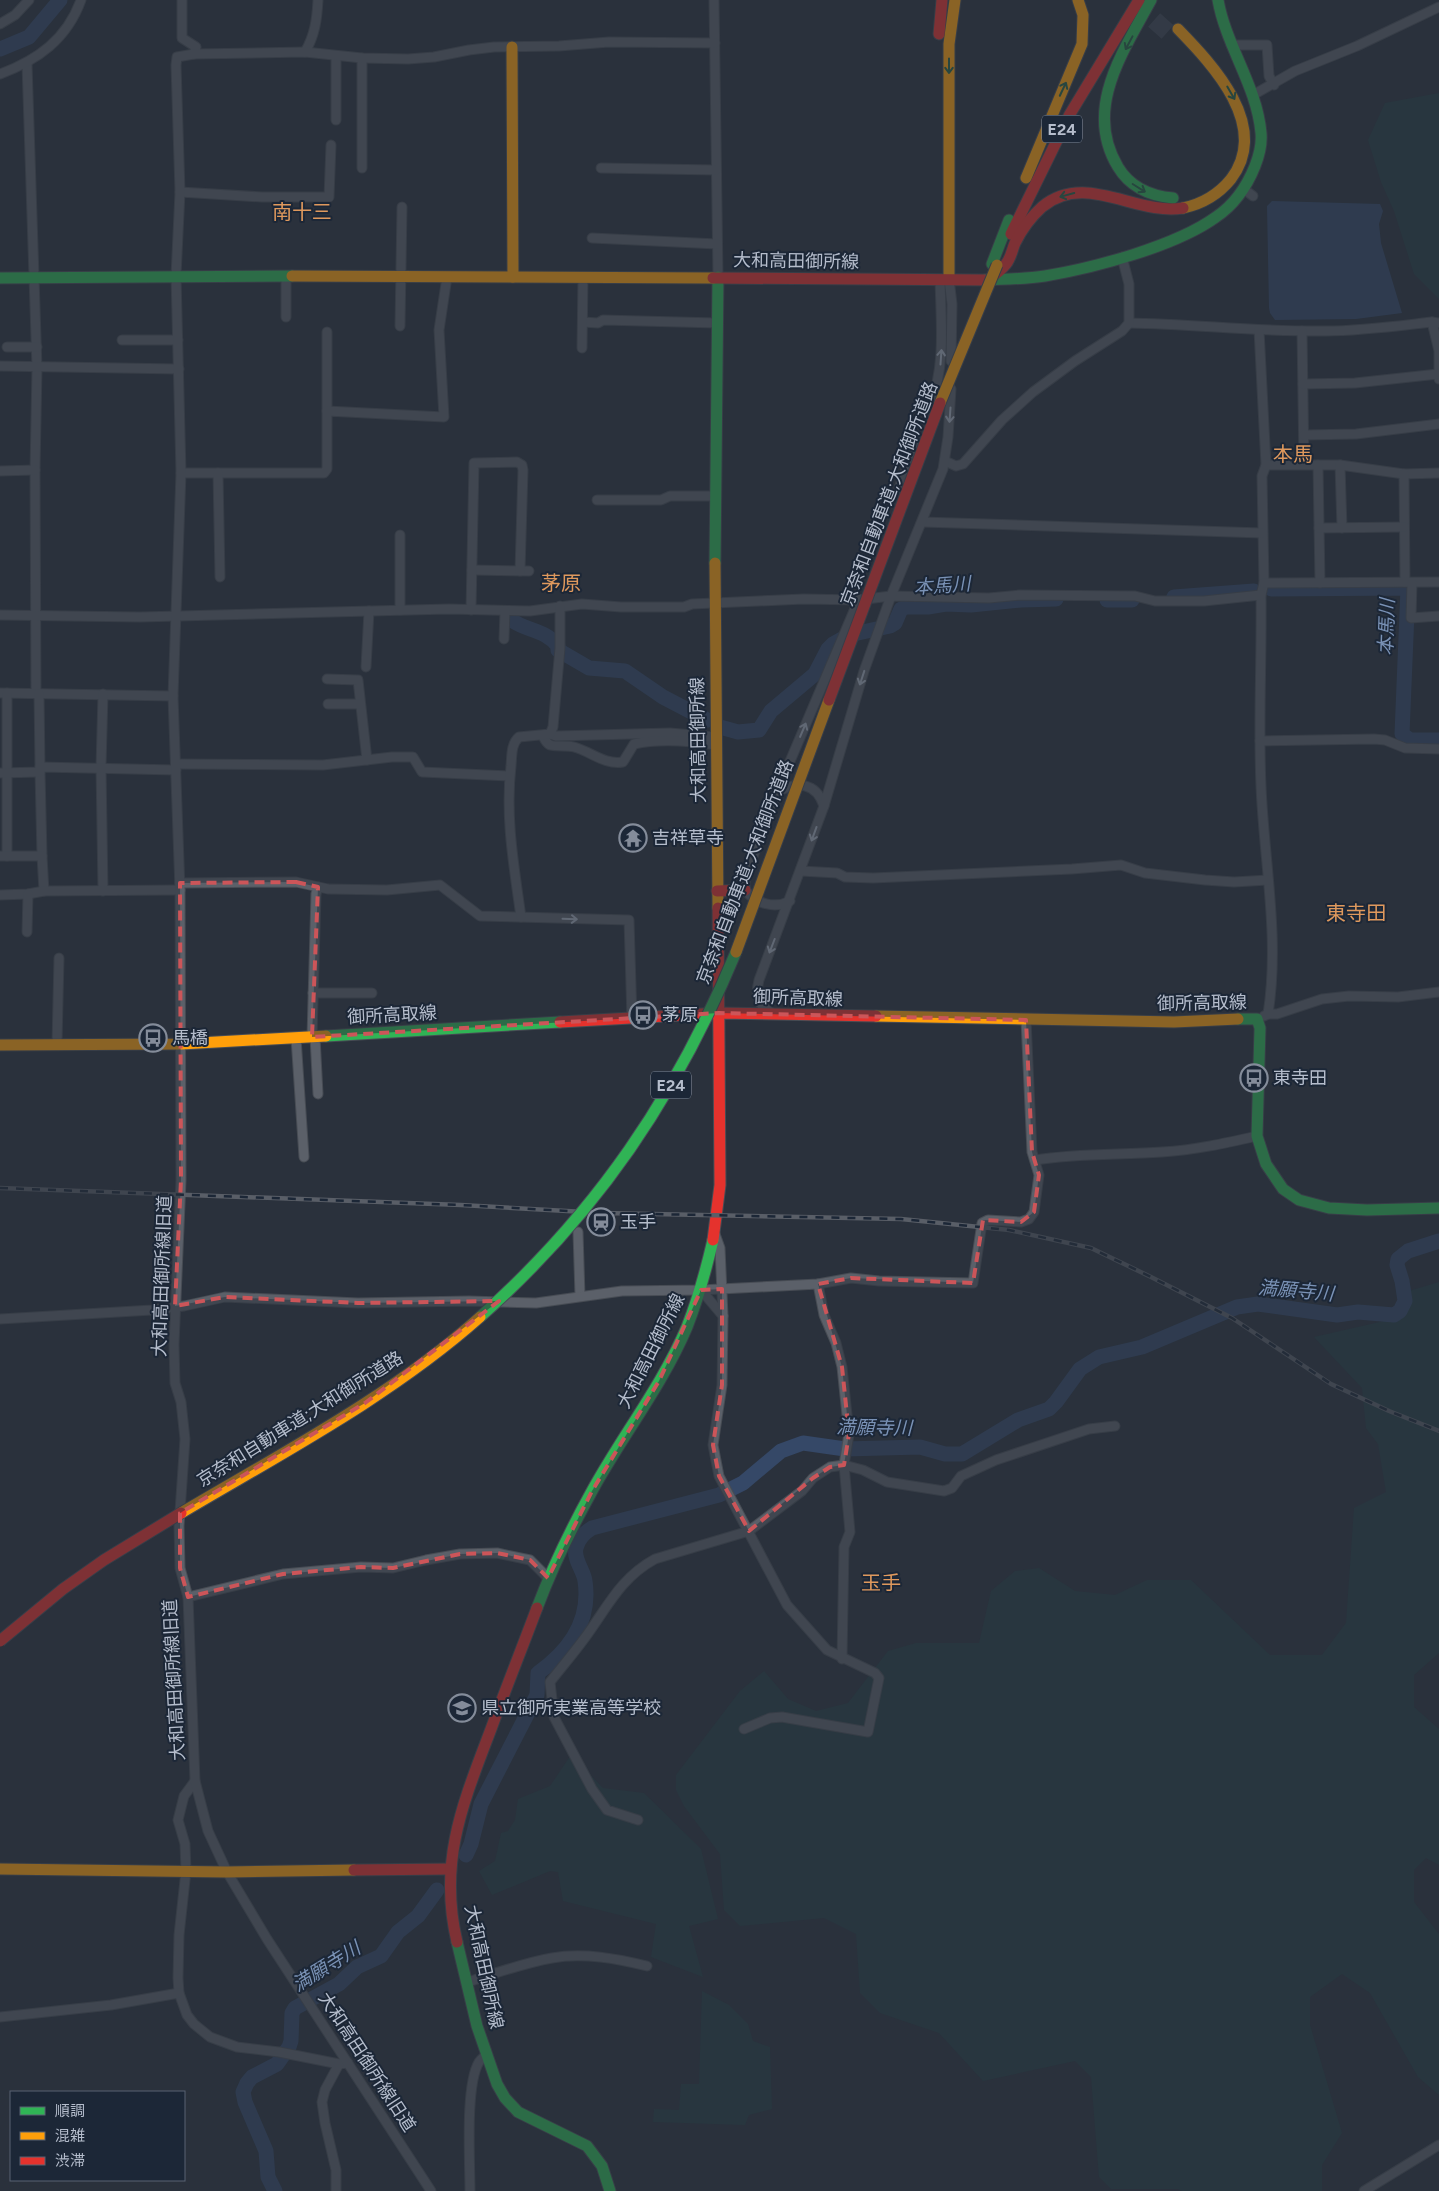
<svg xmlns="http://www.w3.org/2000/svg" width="1439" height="2191" font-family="Figtree,'Noto Sans JP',sans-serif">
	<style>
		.green { fill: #263d43 }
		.water { fill: #354867 }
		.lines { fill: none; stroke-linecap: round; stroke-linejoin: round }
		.river { stroke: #354867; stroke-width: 15 }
		.highway-tunnel { stroke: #3f4652; stroke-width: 18; stroke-dasharray: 18 9; stroke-linecap: butt }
		.street-casing { stroke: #474c54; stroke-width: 11 }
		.fast-casing { stroke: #474c54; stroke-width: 13 }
		.slow-casing { stroke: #474c54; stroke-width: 13 }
		.jam-casing { stroke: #474c54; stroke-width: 13 }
		.street { stroke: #5b6069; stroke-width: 9 }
		.fast { stroke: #30b455; stroke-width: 11 }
		.slow { stroke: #ff9f0a; stroke-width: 11 }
		.jam { stroke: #e5322d; stroke-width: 11 }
		.rail-casing { stroke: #595e67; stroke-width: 4.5 }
		.rail { stroke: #1c2737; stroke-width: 2.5; stroke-dasharray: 8; stroke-linecap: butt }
		.fast-bridge-casing { stroke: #474d57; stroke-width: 13; stroke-linecap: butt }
		.slow-bridge-casing { stroke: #474d57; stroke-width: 13; stroke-linecap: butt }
		.jam-bridge-casing { stroke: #474d57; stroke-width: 13; stroke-linecap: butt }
		.fast-bridge { stroke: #30b455; stroke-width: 11 }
		.slow-bridge { stroke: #ff9f0a; stroke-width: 11 }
		.jam-bridge { stroke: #e5322d; stroke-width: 11 }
		.oneway { stroke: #245f43 }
		.oneway2 { stroke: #a3aab8 }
		.marked { fill: none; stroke: #cc5559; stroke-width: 4; stroke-dasharray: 10 6; stroke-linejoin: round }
		.labels { text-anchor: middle; stroke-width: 4; stroke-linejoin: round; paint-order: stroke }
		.shield { fill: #1c2737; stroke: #87909f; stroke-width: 1 }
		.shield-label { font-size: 16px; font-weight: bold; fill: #b5bdcc }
		.street-label { font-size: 18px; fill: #b5bdcc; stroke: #1c2737 }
		.poi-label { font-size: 18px; fill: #b5bdcc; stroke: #1c2737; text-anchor: start }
		.water-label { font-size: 19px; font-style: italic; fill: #7a92b6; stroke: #1c2737 }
		.quarter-label { font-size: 20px; fill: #df995d; stroke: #1c2737 }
	</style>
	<rect width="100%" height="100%" fill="#2a313c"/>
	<g class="green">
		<polygon points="1439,93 1439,299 1414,274 1394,211 1381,182 1368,140 1385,103"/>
		<path d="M1439,1282v371l-25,22v32l25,22v136l-13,-7 -12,12v32l25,32v161l-21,-18 -48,-84 -28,-19 -32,23v28l32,108 -20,32v26h-140l-4,-2h-67l-12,-12 -8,-100 -16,-16 -92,20 -44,-48 -59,-20 -20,-20 -4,-59 -32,-16 -84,8 -16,-16 -4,-56 -36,-48 -8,-16v-15l64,-84 24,-20 24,28 28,12 32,-8 40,-52 28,-8h63l12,-52 24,-20 24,-3 36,23 40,4 32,-15h44l79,75h52l24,-32 8,-115 32,-16 -8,-48 -12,-16 -4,-40 -48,-51 79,-18c13,-6 15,-14 16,-28z"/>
		<polygon points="571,1755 603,1788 644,1793 701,1849 718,1919 689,1926 703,1977 651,1957 656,1924 563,1901 558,1872 550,1871 492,1895 479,1871 495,1861 501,1833 508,1831 515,1820 518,1799 550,1786"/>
		<polygon points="702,1991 729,2005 748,2024 753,2041 770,2047 772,2109 749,2115 745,2125 653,2122 654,2109 679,2110 681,2084 699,2084"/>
	</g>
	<polygon class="water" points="1272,201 1380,204 1383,211 1379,224 1381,243 1402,313 1356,319 1275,320 1270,313 1269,308 1267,206"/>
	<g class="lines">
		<g class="river">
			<polyline points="0,49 29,37 60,0"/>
			<polyline points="1271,589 1408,588 1402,734 1410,740 1439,740"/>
			<polyline points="1174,597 1254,591"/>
			<polyline points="1107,600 1132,600"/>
			<path d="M510,619c15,12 35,10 48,27v4l31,18 36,3 38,26 44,23"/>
			<polyline points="720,727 738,732 759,730 771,711 815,674 828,649 833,644 849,635 890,626 895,623 901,609 907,607 928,607 946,604 971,605 1021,600 1056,599"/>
			<path d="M466,1855l5,-11 10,-40 56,-109 1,-22c31,-22 53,-52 47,-92 -1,-10 -12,-22 -9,-33 2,-9 8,-15 16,-20l127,-33 24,-12 38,-32 22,-8 42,6 75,-2 25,7h17l56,-34 31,-11 7,-7 24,-33 19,-12 43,-10 95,-40 21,-3 79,11 21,-3 36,3 6,-4 5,-10 -3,-20 -5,-16 1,-6 10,-8 31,-10"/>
			<polyline points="275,2191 268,2177 266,2151 245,2102 243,2092 247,2083 252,2077 277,2064 289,2047 291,2041 292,2013 295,2008 339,1984 357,1967 381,1956 398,1932 418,1916 437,1890"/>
		</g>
		<polyline class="highway-tunnel" points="1134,2 1171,35"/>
		<g class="street-casing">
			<g id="street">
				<polyline points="182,0 182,38 196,47 194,54"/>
				<polyline points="714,0 718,277"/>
				<polyline points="0,24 15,15 29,0"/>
				<polyline points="1231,45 1267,45 1269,76 1274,85"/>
				<path d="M305,52c10,-17 12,-33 13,-52"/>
				<polyline points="336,56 336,120"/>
				<polyline points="27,64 37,368 35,470 36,694"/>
				<path d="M0,74c38,-14 67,-35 81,-74"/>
				<polyline points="1253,95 1295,71 1357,46 1439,7"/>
				<polyline points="362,168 362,58"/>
				<polyline points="601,168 716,170"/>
				<polyline points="1245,190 1253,196"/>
				<polyline points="180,192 262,197 329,197 331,145"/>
				<polyline points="592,238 717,244"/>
				<polyline points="286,276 286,317"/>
				<polyline points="949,279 952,304 951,361"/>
				<polyline points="583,322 598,323 603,320 717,323"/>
				<polyline points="1432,322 1439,351 1439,379"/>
				<path d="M1129,323c66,1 131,9 197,8 35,0 71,-5 106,-9l7,1"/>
				<polyline points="400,326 402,207"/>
				<path d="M1259,330l7,135 -4,11 2,107 -3,12c1,64 -3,128 0,191 3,75 19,152 7,228"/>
				<polyline points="1302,331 1304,464"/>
				<polyline points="122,340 178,340"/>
				<polyline points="7,347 37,347"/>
				<polyline points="582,348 583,277"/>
				<polyline points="0,366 179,369"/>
				<polyline points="1303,384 1355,383 1438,374"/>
				<path d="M930,406c16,-40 11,-84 10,-126"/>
				<polyline points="327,411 327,332"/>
				<polyline points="1304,435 1356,434 1439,424"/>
				<polyline points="945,461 956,466 963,464 1002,420 1033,392 1075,361 1122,331 1129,323 1129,284 1122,257"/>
				<polyline points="1266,465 1340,465 1404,474 1439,473"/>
				<polyline points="1318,465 1320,583"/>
				<polyline points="1340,465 1342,528"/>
				<polyline points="0,471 35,470"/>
				<polyline points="181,473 324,473 327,469 327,411 444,417 439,330 447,277"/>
				<polyline points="218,473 220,577"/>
				<polyline points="1404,474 1405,582"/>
				<polyline points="899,488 916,444"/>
				<polyline points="597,500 661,500 670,496 716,496"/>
				<polyline points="922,522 1262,533"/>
				<polyline points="1319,528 1404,527"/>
				<polyline points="400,535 400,610"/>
				<polyline points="472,570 529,571"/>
				<polyline points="1264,583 1439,582"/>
				<polyline points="1412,583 1411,618 1439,616"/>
				<polyline points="471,610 474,463 517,462 522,465 523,470 520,571"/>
				<polyline points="0,615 140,617 449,609 530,611 582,604 621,607 684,607 692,604 804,599 858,600 891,596 989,598 1020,595 1135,596 1155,601 1204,601 1261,595"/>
				<polyline points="504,639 505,611"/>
				<polyline points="366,667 369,611"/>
				<polyline points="327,679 358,680 367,760"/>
				<polyline points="0,693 173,696"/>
				<polyline points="7,693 7,856"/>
				<polyline points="39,694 40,767"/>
				<polyline points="103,694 101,767 103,891"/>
				<polyline points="328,704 360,704"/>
				<polyline points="550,734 556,736 670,733 715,737"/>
				<path d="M543,736c2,4 3,7 7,9 8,2 17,0 24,2 18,5 30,18 49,15l11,-18c24,-5 56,-3 81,1"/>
				<polyline points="1260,741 1374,739 1385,740 1405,748 1439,749"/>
				<polyline points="176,764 323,765 392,757 413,757 422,772 509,776"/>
				<polyline points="40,772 42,856"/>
				<polyline points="0,773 40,772 40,767 176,770"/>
				<path d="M777,792c20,-11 39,-10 47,14"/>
				<polyline points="0,856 42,856 44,891"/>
				<polyline points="801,871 837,873 845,877 873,878 1072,869 1121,865 1145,873 1205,880 1234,882 1268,880"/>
				<polyline points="180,883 296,882 328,889 387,890 440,885 480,916 629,920 632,1019"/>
				<polyline points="0,895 28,894 44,891 180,890"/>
				<path d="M790,901c-15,8 -34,3 -45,-11v-10l23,-67 91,-214"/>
				<path d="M521,917c-7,-51 -16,-100 -10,-151 1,-11 0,-22 8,-29l31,-3 3,-7 7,-79v-42"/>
				<polyline points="27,932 28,894"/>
				<polyline points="313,993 372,993"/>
				<path d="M772,1013c-15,-8 -17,-17 -13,-33l65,-174 40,-135 27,-75 52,-127 5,-32 3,-48"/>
				<polyline points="1264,1016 1268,1014 1277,1014 1322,999 1349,996 1398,997 1439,992"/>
				<polyline points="312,1037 316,894 318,887"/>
				<polyline points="315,1037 318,1094"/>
				<polyline points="296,1038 304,1157"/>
				<polyline points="57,1044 59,958"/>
				<path d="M1035,1160c43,-7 85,-5 127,-8 33,-2 64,-9 95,-16"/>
				<polyline points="578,1232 580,1296"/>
				<polyline points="715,1234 720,1248 723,1316"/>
				<polyline points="818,1284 824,1315 836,1343 842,1367 849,1434 844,1465 850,1532 844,1547 842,1659"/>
				<polyline points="701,1290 723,1316 722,1385 713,1445 719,1476 787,1605 827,1650 875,1673 879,1678 868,1732 782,1717 770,1718 744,1729"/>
				<polyline points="0,1319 152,1310 184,1306 225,1297 358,1303 469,1301 536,1303 622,1291 701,1290 818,1284 851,1278 879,1281 973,1283 982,1223 988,1220 1021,1222 1029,1219 1034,1212 1039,1175 1032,1152 1026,1020"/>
				<polyline points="188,1597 283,1574 361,1567 393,1568 426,1560 460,1554 497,1553 530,1560 548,1578"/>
				<polyline points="195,1781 184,1796 178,1820 185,1844 186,1871 179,1935 178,1978 179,1993 187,2015 194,2024 210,2037 237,2047 279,2052 339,2064 348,2063"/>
				<path d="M638,1820l-31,-10 -15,-21 -38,-72 -4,-35c11,-14 23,-28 34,-43 23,-31 36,-61 71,-80l94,-28 53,-40 11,-13 17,-11 14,-2 19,5 24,12 57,9 8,-3 9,-12 35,-16 93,-31 26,-3"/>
				<path d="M468,1982c27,-9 56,-19 84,-24 31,-6 66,1 95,8"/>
				<polyline points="0,2017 111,2005 179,1993"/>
				<polyline points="336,2191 336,2170 325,2123 322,2102 325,2090 339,2064"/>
				<polyline points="431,2191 267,1939 227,1872 208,1831 195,1781 188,1597 180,1568 179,1526 185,1439 181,1402 175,1383 174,1345 181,1180 180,890 173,696 181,473 176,276 180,192 176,65 177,57 194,54 305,52 362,58 408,59 434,57 469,50 494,47 559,46 609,42 715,43"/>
				<path d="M470,2191c0,-29 -5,-106 9,-129 2,-3 5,-5 8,-8"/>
				<polyline points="1364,2191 1439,2145"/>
			</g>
		</g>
		<g class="fast-casing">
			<g id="fast">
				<path d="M1151,0c-28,52 -68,109 -33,167 12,20 33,29 55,31"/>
				<polyline points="992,264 1009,220"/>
				<polyline points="0,278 292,276"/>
				<path d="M985,280c20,-1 40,-1 60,-4 49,-8 131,-30 171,-59 18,-12 31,-31 39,-51 4,-10 7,-22 6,-33 -4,-47 -35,-87 -43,-133"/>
				<polyline points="715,563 718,277"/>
				<polyline points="1238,1019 1257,1019 1260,1028 1257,1136 1266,1164 1283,1189 1299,1200 1329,1208 1367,1210 1439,1208"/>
				<polyline points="326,1036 560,1022"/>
				<path d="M537,1608c15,-40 34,-79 55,-117 30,-55 70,-105 95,-164 11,-28 19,-57 26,-87"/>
				<polyline points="457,1942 477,2026 497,2084 505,2098 518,2112 587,2146 602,2166 610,2191"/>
			</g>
		</g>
		<g class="slow-casing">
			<g id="slow">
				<path d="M1178,29c35,36 93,97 53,150 -13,16 -29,25 -48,29"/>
				<polyline points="512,47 513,277"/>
				<polyline points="1026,178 1082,44 1083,15 1078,0"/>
				<polyline points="292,276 713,278"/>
				<polyline points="949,279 949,44 955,0"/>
				<polyline points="715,563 718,908"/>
				<polyline points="876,1016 1174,1022 1238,1019"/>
				<polyline points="0,1045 181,1044 326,1036"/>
				<polyline points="0,1869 227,1872 354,1870"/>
			</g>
		</g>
		<g class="jam-casing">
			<g id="jam">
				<polyline points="939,34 942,0"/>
				<polyline points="1011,234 1070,114 1139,0"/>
				<path d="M992,277c5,-4 10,-8 14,-13 5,-6 6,-14 9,-21 7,-14 16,-26 27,-36 43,-36 94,9 141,1"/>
				<polyline points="713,278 985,280"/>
				<polyline points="717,891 745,890"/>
				<polyline points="560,1022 719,1013 876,1016"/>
				<polyline points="713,1240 720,1185 718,908"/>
				<polyline points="354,1870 450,1869"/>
				<path d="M457,1942c-19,-81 6,-139 34,-213 15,-41 31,-81 46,-121"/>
			</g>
		</g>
		<use href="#street" class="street"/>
		<use href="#fast" class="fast"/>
		<use href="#slow" class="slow"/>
		<use href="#jam" class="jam"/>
		<g class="rail-casing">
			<polyline id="rail" points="0,1188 461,1205 603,1213 901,1219 1009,1230 1091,1248 1151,1277 1232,1318 1331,1384 1389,1411 1439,1431"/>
		</g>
		<use href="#rail" class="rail"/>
		<g class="fast-bridge-casing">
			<path id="fast-bridge" d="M480,1317c117,-104 196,-221 256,-365"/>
		</g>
		<g class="slow-bridge-casing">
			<g id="slow-bridge">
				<polyline points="940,403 997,265"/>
				<polyline points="736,952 829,700"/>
				<path d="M181,1513c101,-60 210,-117 299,-196"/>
			</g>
		</g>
		<g class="jam-bridge-casing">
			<g id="jam-bridge">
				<polyline points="829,700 940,403"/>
				<polyline points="0,1641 63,1589 104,1560 181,1513"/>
			</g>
		</g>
		<use href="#fast-bridge" class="fast-bridge"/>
		<use href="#slow-bridge" class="slow-bridge"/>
		<use href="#jam-bridge" class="jam-bridge"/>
	</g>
	<defs><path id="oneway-shaft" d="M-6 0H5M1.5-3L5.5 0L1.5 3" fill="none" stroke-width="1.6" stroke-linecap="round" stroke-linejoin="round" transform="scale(1.25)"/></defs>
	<g class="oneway">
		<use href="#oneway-shaft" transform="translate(1129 43) rotate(118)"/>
		<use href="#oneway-shaft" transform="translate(949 66) rotate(90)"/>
		<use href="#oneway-shaft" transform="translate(1063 89) rotate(-65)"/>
		<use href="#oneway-shaft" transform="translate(1231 93) rotate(60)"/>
		<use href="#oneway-shaft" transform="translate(1139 188) rotate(32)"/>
		<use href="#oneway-shaft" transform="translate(1067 195) rotate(165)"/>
	</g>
	<g class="oneway2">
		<use href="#oneway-shaft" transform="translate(941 357) rotate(-86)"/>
		<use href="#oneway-shaft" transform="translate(950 415) rotate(94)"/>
		<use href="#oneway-shaft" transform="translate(862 678) rotate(108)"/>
		<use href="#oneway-shaft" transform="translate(803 730) rotate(-67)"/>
		<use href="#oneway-shaft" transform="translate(814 834) rotate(110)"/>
		<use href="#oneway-shaft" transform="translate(570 919) rotate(2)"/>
		<use href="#oneway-shaft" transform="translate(772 946) rotate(111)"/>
	</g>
	<path d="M0 0H1439V2191H0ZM296,882l22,5 -6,150 407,-24 307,7 6,132 7,23 -5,37 -13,10 -38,-2 -10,63 -122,-5 -33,6 24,83 7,67 -5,31 -14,2 -17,11 -64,53 -30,-55 -6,-31 9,-60v-96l-21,1 -42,91 -67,110 -44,87 -18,-18 -33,-7 -37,1 -67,14 -32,-1 -78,7 -95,23 -8,-29v-55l185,-110 134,-102 -141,2 -133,-6 -50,9 6,-126 -1,-297z" fill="#2a313c" fill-opacity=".55" fill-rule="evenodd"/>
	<path class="marked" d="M296,882l22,5 -6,150 407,-24 307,7 6,132 7,23 -5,37 -13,10 -38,-2 -10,63 -122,-5 -33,6 24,83 7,67 -5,31 -14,2 -17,11 -64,53 -30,-55 -6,-31 9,-60v-96l-21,1 -42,91 -67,110 -44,87 -18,-18 -33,-7 -37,1 -67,14 -32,-1 -78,7 -95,23 -8,-29v-55l185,-110 134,-102 -141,2 -133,-6 -50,9 6,-126 -1,-297z"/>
	<defs>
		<g id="temple-ring" transform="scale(1.4375)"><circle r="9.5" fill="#1c2737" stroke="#848c9a" stroke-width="1.5"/><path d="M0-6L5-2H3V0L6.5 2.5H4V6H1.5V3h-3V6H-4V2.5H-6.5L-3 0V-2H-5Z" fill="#848c9a"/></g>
		<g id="bus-ring" transform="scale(1.4375)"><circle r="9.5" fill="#1c2737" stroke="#848c9a" stroke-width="1.5"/><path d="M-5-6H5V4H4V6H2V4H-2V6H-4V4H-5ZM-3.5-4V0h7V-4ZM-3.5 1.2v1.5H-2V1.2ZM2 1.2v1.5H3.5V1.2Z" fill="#848c9a"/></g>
		<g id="station-ring" transform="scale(1.4375)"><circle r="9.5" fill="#1c2737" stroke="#848c9a" stroke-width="1.5"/><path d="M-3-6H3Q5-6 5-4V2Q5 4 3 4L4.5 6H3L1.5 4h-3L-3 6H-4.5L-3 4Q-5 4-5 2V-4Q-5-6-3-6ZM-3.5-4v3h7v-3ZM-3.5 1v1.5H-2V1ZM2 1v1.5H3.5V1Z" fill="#848c9a"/></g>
		<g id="school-ring" transform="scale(1.4375)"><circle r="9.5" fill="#1c2737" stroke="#848c9a" stroke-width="1.5"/><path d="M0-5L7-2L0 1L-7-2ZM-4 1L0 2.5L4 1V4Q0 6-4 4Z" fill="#848c9a"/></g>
	</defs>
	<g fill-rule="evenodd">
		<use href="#temple-ring" x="633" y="838"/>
		<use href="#bus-ring" x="643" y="1015"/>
		<use href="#bus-ring" x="153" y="1038"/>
		<use href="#bus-ring" x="1254" y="1078"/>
		<use href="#station-ring" x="601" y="1222"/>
		<use href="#school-ring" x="462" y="1708"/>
	</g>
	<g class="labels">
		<g class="shield">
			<rect x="1042" y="115.5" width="40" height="27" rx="4"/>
			<rect x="651" y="1071.5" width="40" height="27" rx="4"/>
		</g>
		<g class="shield-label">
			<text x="1062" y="135">E24</text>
			<text x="671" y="1091">E24</text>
		</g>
		<g class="street-label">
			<text transform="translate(796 261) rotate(1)" y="6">大和高田御所線</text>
			<text transform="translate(889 494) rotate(-69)" y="6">京奈和自動車道;大和御所道路</text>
			<text transform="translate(698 740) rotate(-91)" y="6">大和高田御所線</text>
			<text transform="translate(745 872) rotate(-69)" y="6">京奈和自動車道;大和御所道路</text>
			<text transform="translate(798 998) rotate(2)" y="6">御所高取線</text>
			<text transform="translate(1202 1003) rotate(-1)" y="6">御所高取線</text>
			<text transform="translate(392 1015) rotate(-3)" y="6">御所高取線</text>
			<text transform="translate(162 1276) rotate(-88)" y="6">大和高田御所線旧道</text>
			<text transform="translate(651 1351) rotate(-63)" y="6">大和高田御所線</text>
			<text transform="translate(300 1419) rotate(-32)" y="6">京奈和自動車道;大和御所道路</text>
			<text transform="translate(174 1680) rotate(-93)" y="6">大和高田御所線旧道</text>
			<text transform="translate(484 1967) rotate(78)" y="6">大和高田御所線</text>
			<text transform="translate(367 2062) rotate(57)" y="6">大和高田御所線旧道</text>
		</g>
		<g class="poi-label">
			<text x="652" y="844">吉祥草寺</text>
			<text x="662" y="1021">茅原</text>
			<text x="172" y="1044">馬橋</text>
			<text x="1273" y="1084">東寺田</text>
			<text x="620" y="1228">玉手</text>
			<text x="481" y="1714">県立御所実業高等学校</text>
		</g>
		<g class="water-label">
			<text transform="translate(942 585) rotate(-4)" y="7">本馬川</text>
			<text transform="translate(1386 627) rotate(-88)" y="7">本馬川</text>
			<text transform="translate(1296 1290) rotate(5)" y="7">満願寺川</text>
			<text transform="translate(874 1427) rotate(1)" y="7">満願寺川</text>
			<text transform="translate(326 1966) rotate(-32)" y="7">満願寺川</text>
		</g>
		<g class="quarter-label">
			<text x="302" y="219">南十三</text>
			<text x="1293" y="461">本馬</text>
			<text x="561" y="590">茅原</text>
			<text x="1356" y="920">東寺田</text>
			<text x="881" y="1590">玉手</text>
		</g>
	</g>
	<rect x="10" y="2091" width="175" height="90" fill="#1c2737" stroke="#596373"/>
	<rect x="20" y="2107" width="25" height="8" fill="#30b455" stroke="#596373"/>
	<text x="55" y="2116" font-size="15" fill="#b5bdcc">順調</text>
	<rect x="20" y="2132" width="25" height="8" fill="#ff9f0a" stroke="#596373"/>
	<text x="55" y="2141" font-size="15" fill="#b5bdcc">混雑</text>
	<rect x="20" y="2157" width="25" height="8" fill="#e5322d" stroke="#596373"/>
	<text x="55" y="2166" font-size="15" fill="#b5bdcc">渋滞</text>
</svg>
